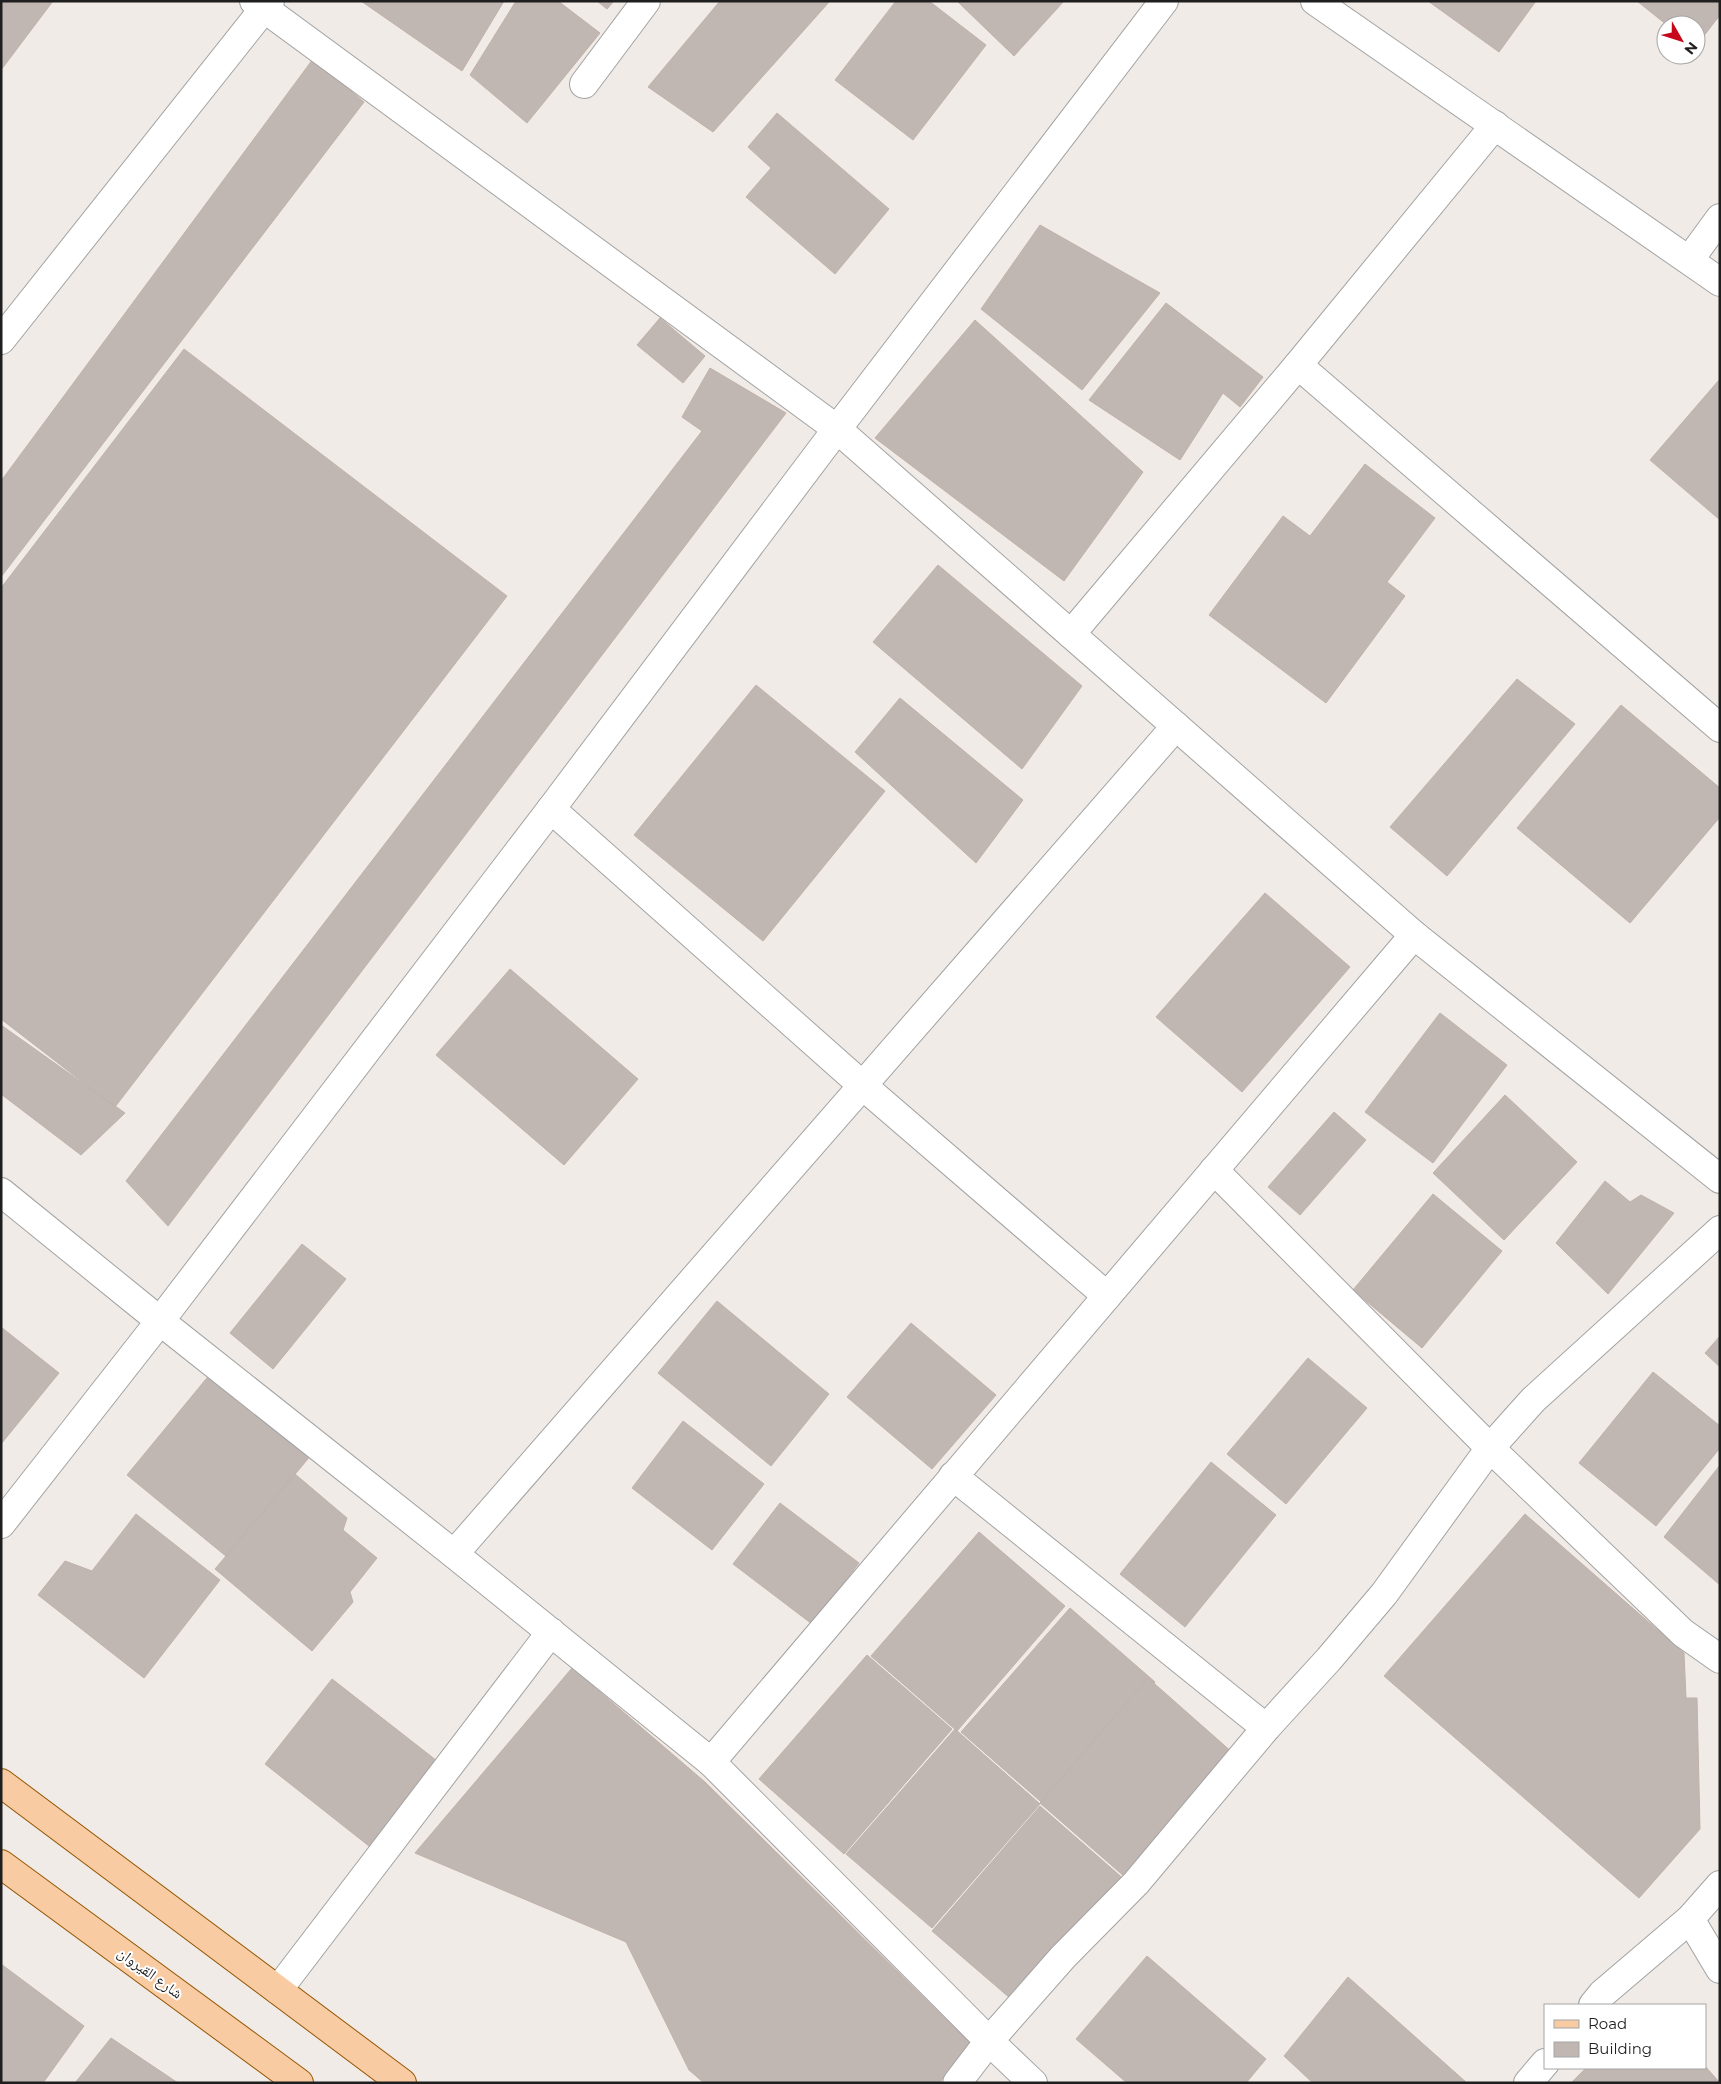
<svg xmlns="http://www.w3.org/2000/svg" width="1721" height="2084" font-family="Montserrat,'Noto Naskh Arabic',sans-serif">
	<style>
		.building { fill: #c0b7b2; stroke: #c1b1a9 }
		.lines { fill: none; stroke-linecap: round; stroke-linejoin: round }
		.minor-casing { stroke: #a3a3a3; stroke-width: 30 }
		.major-casing { stroke: #955705; stroke-width: 30 }
		.minor { stroke: #fff; stroke-width: 28 }
		.major { stroke: #f9cba2; stroke-width: 28 }
		.labels { text-anchor: middle; stroke-width: 4; stroke-linejoin: round; paint-order: stroke }
		.street-label { font-size: 15px; fill: #1f1f1f; stroke: #fff }
	</style>
	<rect width="100%" height="100%" fill="#f0ebe6"/>
	<g class="building">
		<polygon points="1,1 53,1 1,70"/>
		<polygon points="361,1 504,1 462,71"/>
		<polygon points="516,1 558,1 600,33 527,123 470,75"/>
		<polygon points="597,1 614,1 607,9"/>
		<polygon points="720,1 830,1 713,132 648,87"/>
		<polygon points="896,1 929,1 986,45 913,140 835,80"/>
		<polygon points="957,1 1064,1 1014,56"/>
		<polygon points="1428,1 1536,1 1499,52"/>
		<polygon points="1637,1 1720,1 1720,15 1696,46 1696,25 1667,25"/>
		<polygon points="313,59 364,102 1,577 1,481"/>
		<polygon points="777,113 889,209 835,274 746,197 771,168 748,147"/>
		<polygon points="1040,225 1160,293 1082,390 981,309"/>
		<polygon points="1166,303 1263,377 1240,407 1223,393 1180,460 1089,400"/>
		<polygon points="660,318 705,356 683,383 637,345"/>
		<polygon points="975,320 1143,472 1064,581 875,438"/>
		<polygon points="184,349 507,596 115,1107 1,1019 1,588"/>
		<polygon points="710,368 786,413 168,1226 126,1181 702,431 682,417"/>
		<polygon points="1719,380 1720,380 1720,520 1650,460"/>
		<polygon points="1365,464 1435,518 1387,582 1405,596 1326,703 1209,615 1283,516 1310,536"/>
		<polygon points="938,565 1082,686 1022,769 873,642"/>
		<polygon points="1517,679 1575,724 1447,876 1390,827"/>
		<polygon points="756,685 885,791 763,941 634,835"/>
		<polygon points="900,698 1023,800 976,863 855,752"/>
		<polygon points="1621,705 1720,788 1720,817 1630,923 1517,828"/>
		<polygon points="1265,893 1350,967 1242,1092 1156,1017"/>
		<polygon points="510,969 638,1079 564,1165 436,1055"/>
		<polygon points="1440,1013 1507,1065 1433,1163 1365,1112"/>
		<polygon points="1,1025 125,1113 81,1155 1,1094"/>
		<polygon points="1505,1095 1577,1162 1504,1240 1433,1173"/>
		<polygon points="1334,1112 1366,1140 1300,1215 1268,1187"/>
		<polygon points="1605,1181 1630,1202 1641,1195 1674,1213 1608,1294 1556,1243"/>
		<polygon points="1433,1194 1502,1251 1422,1348 1353,1290"/>
		<polygon points="302,1244 346,1279 273,1369 230,1333"/>
		<polygon points="717,1301 829,1394 771,1466 658,1373"/>
		<polygon points="911,1323 996,1395 932,1469 847,1397"/>
		<polygon points="1,1327 59,1373 1,1444"/>
		<polygon points="1720,1336 1720,1367 1705,1353"/>
		<polygon points="1308,1358 1367,1408 1286,1504 1227,1454"/>
		<polygon points="1653,1372 1720,1426 1720,1448 1656,1526 1579,1463"/>
		<polygon points="211,1373 311,1455 227,1557 127,1475"/>
		<polygon points="683,1421 764,1484 712,1550 632,1488"/>
		<polygon points="1211,1462 1276,1515 1185,1627 1120,1574"/>
		<polygon points="1720,1465 1720,1585 1664,1537"/>
		<polygon points="295,1474 347,1518 343,1530 377,1558 350,1592 353,1602 312,1651 215,1569"/>
		<polygon points="780,1503 859,1563 812,1624 733,1564"/>
		<polygon points="136,1514 220,1580 144,1678 38,1595 65,1561 92,1571"/>
		<polygon points="1525,1514 1684,1653 1686,1698 1697,1698 1700,1829 1639,1898 1384,1676"/>
		<polygon points="979,1532 1065,1606 957,1731 871,1656"/>
		<polygon points="1070,1608 1155,1682 1047,1807 961,1732"/>
		<polygon points="867,1655 952,1729 844,1854 759,1779"/>
		<polygon points="572,1668 705,1782 972,2045 939,2083 704,2083 689,2070 626,1942 415,1853"/>
		<polygon points="1148,1678 1233,1753 1125,1877 1040,1803"/>
		<polygon points="332,1679 441,1764 374,1850 265,1764"/>
		<polygon points="955,1729 1040,1804 932,1928 846,1854"/>
		<polygon points="1040,1806 1126,1881 1018,2005 932,1931"/>
		<polygon points="1147,1956 1266,2059 1246,2083 1127,2083 1076,2039"/>
		<polygon points="1,1964 84,2026 43,2083 1,2083"/>
		<polygon points="1348,1977 1467,2083 1313,2083 1284,2056"/>
		<polygon points="111,2038 178,2083 75,2083"/>
		<polygon points="1705,2066 1720,2083 1571,2083 1586,2068"/>
	</g>
	<g class="lines">
		<g class="minor-casing">
			<g id="minor">
				<polyline points="254,1 837,429 1414,935 1720,1179"/>
				<polyline points="1315,1 1720,282"/>
				<polyline points="584,84 646,1"/>
				<polyline points="1690,259 1720,218"/>
				<polyline points="1,340 270,1"/>
				<polyline points="1298,365 1720,728"/>
				<polyline points="1071,634 1298,365 1495,125"/>
				<polyline points="551,809 862,1085 1107,1296"/>
				<polyline points="1214,1170 1490,1448 1683,1633 1720,1659"/>
				<polyline points="1,1192 160,1321 454,1554 711,1762 989,2041 1033,2083"/>
				<polyline points="953,1476 1266,1728"/>
				<polyline points="1,1524 160,1321 551,809 837,429 1164,1"/>
				<polyline points="454,1554 1176,726"/>
				<polyline points="711,1762 1414,935"/>
				<polyline points="1690,1919 1720,1969"/>
				<polyline points="278,1990 551,1632"/>
				<polyline points="1593,2005 1602,1994 1690,1919 1720,1885"/>
				<polyline points="957,2083 989,2041 1063,1957 1136,1883 1266,1728 1329,1659 1384,1594 1490,1448 1533,1400 1720,1230"/>
				<polyline points="1528,2083 1545,2063"/>
			</g>
		</g>
		<g class="major-casing">
			<g id="major">
				<polyline points="1,1783 402,2083"/>
				<polyline points="1,1864 299,2083"/>
			</g>
		</g>
		<use href="#minor" class="minor"/>
		<use href="#major" class="major"/>
	</g>
	<g class="labels">
		<g class="street-label">
			<text transform="translate(150 1973) rotate(36)" y="5">شارع القيروان</text>
		</g>
	</g>
	<rect width="1721" height="2084" fill="none" stroke="#1f1f1f" stroke-width="5"/>
	<rect x="1544" y="2004" width="162" height="65" fill="#ffffff" stroke="#a5a5a5"/>
	<rect x="1554" y="2020" width="25" height="8" fill="#f9cba2" stroke="#a5a5a5"/>
	<text x="1588" y="2029" font-size="15" fill="#1f1f1f">Road</text>
	<rect x="1554" y="2042" width="25" height="15" fill="#c0b7b2" stroke="#a5a5a5"/>
	<text x="1588" y="2054" font-size="15" fill="#1f1f1f">Building</text>
	<g transform="translate(1681 40) rotate(129)"><circle r="24" fill="#ffffff" stroke="#a5a5a5"/>
	<path d="M0-4L9 19L0 12L-9 19Z" fill="#c7071a"/>
	<text y="-8" font-size="14" font-weight="bold" text-anchor="middle" fill="#1f1f1f">N</text>
	</g>
</svg>
